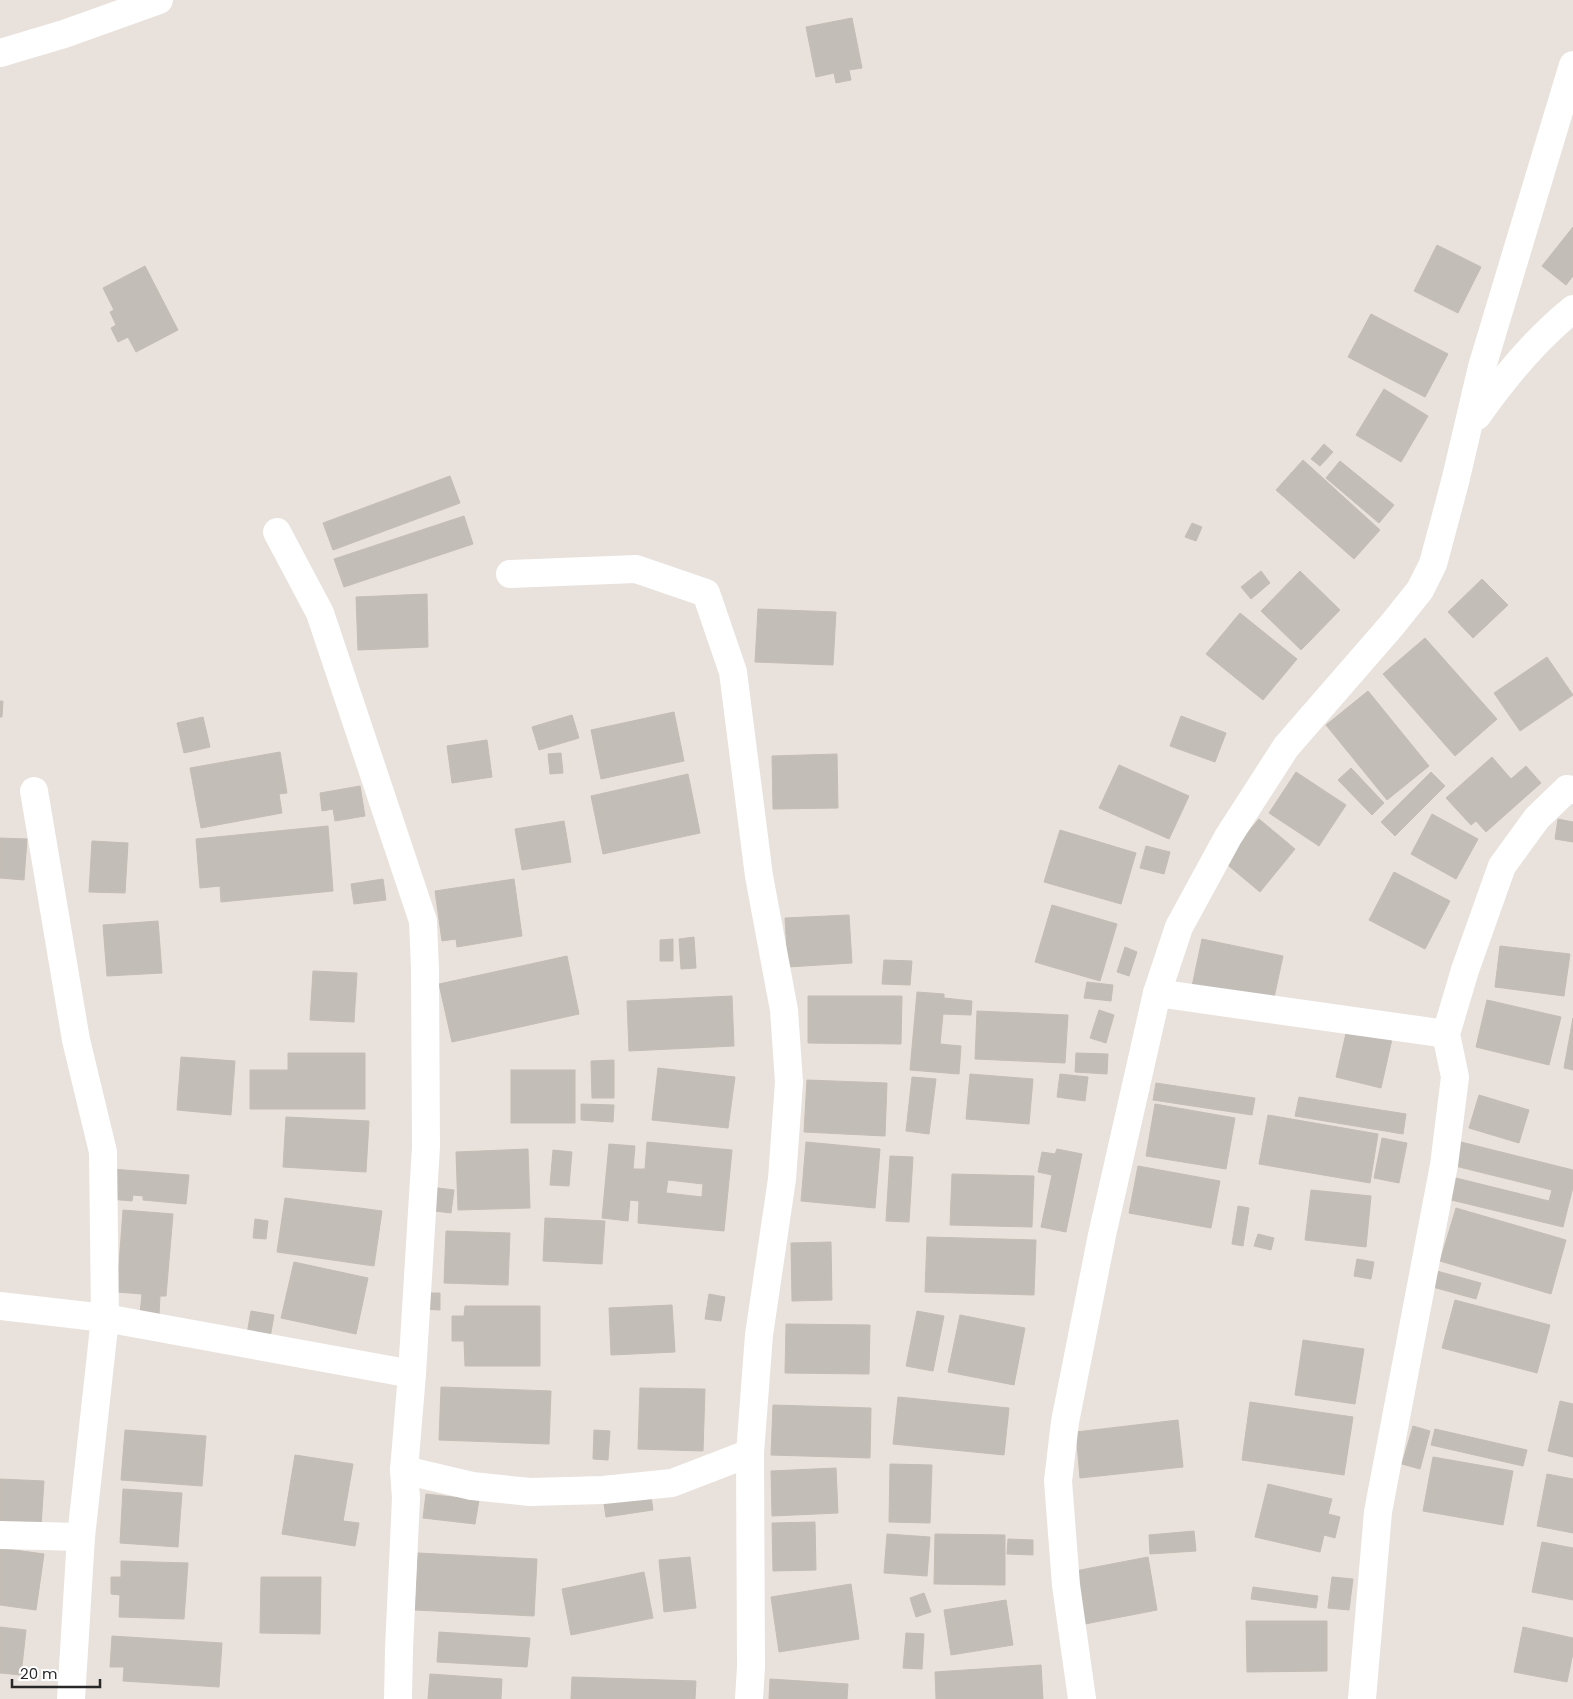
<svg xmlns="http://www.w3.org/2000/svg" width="1573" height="1699" font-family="Poppins,sans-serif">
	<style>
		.building { fill: #c2bdb7; stroke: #c4bdb5; fill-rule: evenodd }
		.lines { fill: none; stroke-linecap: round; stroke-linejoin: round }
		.minor { stroke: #fff; stroke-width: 28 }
	</style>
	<rect width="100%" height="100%" fill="#e9e1db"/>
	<g class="building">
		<polygon points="852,18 862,68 849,70 851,80 836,83 834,73 816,77 806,27"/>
		<polygon points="1573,227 1573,276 1566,285 1542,266"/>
		<polygon points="1437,245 1481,267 1458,313 1414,291"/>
		<polygon points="145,266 178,330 136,352 128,337 118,342 111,328 116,325 110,312 114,310 103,288"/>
		<polygon points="1371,314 1448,354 1425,397 1348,357"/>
		<polygon points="1384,389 1428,416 1401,462 1356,435"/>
		<polygon points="1324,444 1333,452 1320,466 1311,459"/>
		<polygon points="1303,460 1380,530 1354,559 1276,490"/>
		<polygon points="1340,461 1394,505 1379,523 1326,478"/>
		<polygon points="450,476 460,503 333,550 323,523"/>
		<polygon points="464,516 473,544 344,587 334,559"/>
		<polygon points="1192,523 1202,527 1196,541 1185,537"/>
		<polygon points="1261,571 1270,583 1251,599 1241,587"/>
		<polygon points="1300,571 1340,610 1301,650 1261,611"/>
		<polygon points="1482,579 1508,605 1473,638 1448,612"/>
		<polygon points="427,594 428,647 358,650 356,597"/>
		<polygon points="758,609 836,612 833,665 755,662"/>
		<polygon points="1240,613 1297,659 1263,700 1206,654"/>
		<polygon points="1425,638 1497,719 1455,756 1383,674"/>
		<polygon points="1547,657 1573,695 1520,731 1494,693"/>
		<polygon points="1368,691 1429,766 1387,800 1326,725"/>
		<polygon points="0,701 3,701 2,717 0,717"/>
		<polygon points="674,712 684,761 601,779 591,730"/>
		<polygon points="572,715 579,738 539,750 532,727"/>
		<polygon points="1181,716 1226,733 1215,762 1170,746"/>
		<polygon points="203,717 210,747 184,753 177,723"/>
		<polygon points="487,740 492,777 452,783 447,746"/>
		<polygon points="280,752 287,793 279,794 282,813 201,828 190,768"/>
		<polygon points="561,753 563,773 550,774 548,754"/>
		<polygon points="837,754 838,808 773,809 772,756"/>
		<polygon points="1492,757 1511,779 1526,766 1541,783 1486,832 1476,821 1471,825 1446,798"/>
		<polygon points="1119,765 1189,796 1169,839 1099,808"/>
		<polygon points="1351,768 1384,803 1372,815 1338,780"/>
		<polygon points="1296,772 1346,805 1319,846 1269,813"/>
		<polygon points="1431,772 1445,786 1395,836 1381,822"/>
		<polygon points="688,774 700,833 603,854 591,796"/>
		<polygon points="360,786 365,816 335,821 333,809 322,811 320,793"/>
		<polygon points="1432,814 1478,839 1456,879 1411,854"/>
		<polygon points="1259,819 1295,849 1260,892 1223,861"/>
		<polygon points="1558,819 1573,822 1573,842 1555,839"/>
		<polygon points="564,821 571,862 522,870 515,829"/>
		<polygon points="328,826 333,891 221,902 220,886 200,888 196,839"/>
		<polygon points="1060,830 1136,853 1121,904 1044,882"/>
		<polygon points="0,838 27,839 24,880 0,878"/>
		<polygon points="92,841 128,843 125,893 89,892"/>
		<polygon points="1146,846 1170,852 1164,874 1140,868"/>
		<polygon points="1394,872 1450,901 1425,949 1369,920"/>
		<polygon points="383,879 386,900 354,904 351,884"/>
		<polygon points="514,879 522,936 457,947 456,939 442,941 435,891"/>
		<polygon points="1052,905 1117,924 1100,981 1035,962"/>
		<polygon points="849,915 852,963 788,967 785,918"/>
		<polygon points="158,921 162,973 107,976 103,925"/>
		<polygon points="694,937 696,968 681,969 679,939"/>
		<polygon points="673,939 673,961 660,961 660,940"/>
		<polygon points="1202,939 1283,956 1272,1007 1191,991"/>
		<polygon points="1500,946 1570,954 1564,996 1495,987"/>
		<polygon points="1125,947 1137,952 1129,976 1117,972"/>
		<polygon points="567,956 579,1014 452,1042 439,984"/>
		<polygon points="884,960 912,961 910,985 882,984"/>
		<polygon points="313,971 357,973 354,1022 310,1020"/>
		<polygon points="1087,982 1113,985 1111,1001 1084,998"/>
		<polygon points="917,992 944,994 944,998 972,1001 971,1015 943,1014 940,1044 961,1046 959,1074 910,1070"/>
		<polygon points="732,996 734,1046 629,1051 627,1001"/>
		<polygon points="808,996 902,996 901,1044 808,1043"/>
		<polygon points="1487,1000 1561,1017 1549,1065 1476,1047"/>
		<polygon points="1099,1010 1114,1015 1106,1043 1090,1038"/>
		<polygon points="977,1011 1068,1015 1065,1063 975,1059"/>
		<polygon points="1573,1018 1573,1070 1564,1068"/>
		<polygon points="1347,1029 1392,1039 1381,1088 1336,1077"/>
		<polygon points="288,1053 365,1053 365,1109 250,1109 250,1070 288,1070"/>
		<polygon points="1076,1053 1108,1054 1107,1074 1075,1072"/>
		<polygon points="181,1057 235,1061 231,1115 177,1110"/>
		<polygon points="614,1060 614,1098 592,1098 591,1061"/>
		<polygon points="658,1068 735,1077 728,1128 652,1120"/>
		<rect x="511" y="1070" width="64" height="53"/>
		<polygon points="970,1074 1033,1079 1029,1124 966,1119"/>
		<polygon points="1060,1074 1088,1077 1085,1101 1057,1097"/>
		<polygon points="912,1077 936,1079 929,1134 906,1131"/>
		<polygon points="807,1080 887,1083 885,1136 804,1132"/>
		<polygon points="1156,1083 1255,1098 1252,1115 1153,1100"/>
		<polygon points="1479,1095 1529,1110 1519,1143 1469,1128"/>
		<polygon points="1299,1097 1406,1114 1403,1134 1295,1116"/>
		<polygon points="581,1104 614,1105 613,1122 581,1120"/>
		<polygon points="1155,1104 1235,1118 1226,1169 1146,1156"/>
		<polygon points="1268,1115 1378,1134 1370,1183 1259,1164"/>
		<polygon points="286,1117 369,1121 366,1172 283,1167"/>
		<polygon points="1382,1138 1407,1143 1399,1183 1374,1178"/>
		<path d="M647,1142l85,8 -8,81 -86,-8 1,-22 -9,-1 -2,21 -26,-3 7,-74 26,2 -2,23h12zM668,1180l35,4 -1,13 -36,-4z"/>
		<polygon points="806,1142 880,1149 875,1208 801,1201"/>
		<polygon points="1461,1142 1573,1170 1573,1187 1563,1227 1447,1199 1452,1177 1549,1201 1552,1190 1455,1166"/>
		<polygon points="528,1149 530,1208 458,1210 456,1152"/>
		<polygon points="1057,1149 1082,1154 1066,1232 1041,1227 1052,1175 1038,1172 1042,1152 1055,1154"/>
		<polygon points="553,1150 572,1152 569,1186 550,1185"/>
		<polygon points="890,1156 913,1157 909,1222 886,1221"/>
		<polygon points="1138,1166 1220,1181 1211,1228 1129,1213"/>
		<polygon points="112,1169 189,1175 186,1204 143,1200 143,1196 133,1195 132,1201 110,1199"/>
		<polygon points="952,1174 1034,1176 1032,1227 950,1225"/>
		<polygon points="430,1187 454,1190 451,1213 427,1210"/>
		<polygon points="1311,1190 1371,1196 1366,1247 1305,1240"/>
		<polygon points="285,1198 382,1211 374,1266 277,1252"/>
		<polygon points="1238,1206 1249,1208 1243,1246 1232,1244"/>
		<polygon points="1456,1208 1566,1240 1551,1294 1440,1261"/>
		<polygon points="123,1210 173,1214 166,1296 160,1296 159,1315 140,1314 142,1294 117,1292"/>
		<polygon points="545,1218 605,1221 602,1264 543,1261"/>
		<polygon points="255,1219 268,1221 266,1239 253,1238"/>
		<polygon points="446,1231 510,1233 508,1285 444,1283"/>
		<polygon points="1258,1234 1274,1238 1271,1250 1254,1246"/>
		<polygon points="927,1237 1036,1240 1034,1295 925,1292"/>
		<polygon points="831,1242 832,1300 792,1301 791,1243"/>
		<polygon points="1357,1259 1374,1262 1371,1279 1354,1276"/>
		<polygon points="294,1262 368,1278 356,1334 281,1318"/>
		<polygon points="1433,1270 1481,1283 1476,1299 1429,1286"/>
		<polygon points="423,1293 440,1293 440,1310 422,1309"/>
		<polygon points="709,1294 725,1297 721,1321 705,1319"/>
		<polygon points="1455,1300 1550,1325 1537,1373 1442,1348"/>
		<polygon points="672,1305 675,1352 611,1355 609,1308"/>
		<polygon points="465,1306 540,1306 540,1366 465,1366 464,1341 452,1341 452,1316 464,1316"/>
		<polygon points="251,1311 274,1315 270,1338 247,1334"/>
		<polygon points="917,1311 944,1316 933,1371 906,1366"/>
		<polygon points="960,1315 1025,1328 1014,1385 948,1372"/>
		<polygon points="786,1324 870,1325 869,1374 785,1373"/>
		<polygon points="1303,1340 1364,1349 1355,1404 1295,1395"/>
		<polygon points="441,1387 551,1391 549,1444 439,1440"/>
		<polygon points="640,1388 705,1389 703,1451 638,1449"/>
		<polygon points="898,1397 1009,1408 1004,1455 893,1444"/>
		<polygon points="1560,1401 1573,1404 1573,1457 1548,1451"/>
		<polygon points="1250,1402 1353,1417 1344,1475 1242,1460"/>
		<polygon points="773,1405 871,1408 870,1458 771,1455"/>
		<polygon points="1178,1420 1183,1467 1080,1478 1076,1432"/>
		<polygon points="1413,1426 1430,1431 1420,1469 1402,1464"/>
		<polygon points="1435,1429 1527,1450 1523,1466 1431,1445"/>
		<polygon points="125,1430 206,1436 202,1486 121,1480"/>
		<polygon points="594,1430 610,1431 608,1460 593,1459"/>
		<polygon points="295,1455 353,1464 343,1521 359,1523 355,1546 282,1534"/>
		<polygon points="1433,1457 1513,1471 1503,1525 1423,1511"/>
		<polygon points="890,1464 932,1465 930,1523 889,1522"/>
		<polygon points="836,1468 838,1513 772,1516 771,1471"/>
		<polygon points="1547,1474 1573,1479 1573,1533 1537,1526"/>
		<polygon points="0,1479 44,1481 41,1526 0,1524"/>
		<polygon points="1268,1484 1332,1499 1328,1514 1340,1517 1335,1538 1324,1535 1320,1552 1255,1537"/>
		<polygon points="123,1489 182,1493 178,1547 120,1543"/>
		<polygon points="650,1490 653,1510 606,1517 603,1497"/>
		<polygon points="426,1494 479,1500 475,1524 423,1518"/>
		<polygon points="815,1522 816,1570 773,1571 772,1523"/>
		<polygon points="1194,1531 1196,1551 1150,1554 1149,1535"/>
		<polygon points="887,1534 930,1537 927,1576 884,1573"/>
		<polygon points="935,1534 1005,1535 1005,1585 934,1584"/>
		<polygon points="1008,1539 1033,1540 1033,1555 1007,1554"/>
		<polygon points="1542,1542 1573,1548 1573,1600 1532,1592"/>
		<polygon points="0,1548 44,1554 36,1610 0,1605"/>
		<polygon points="418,1553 537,1559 534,1616 415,1610"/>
		<polygon points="690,1557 696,1608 664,1612 659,1560"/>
		<polygon points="1148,1557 1157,1610 1085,1624 1075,1571"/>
		<polygon points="121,1561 188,1563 184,1619 119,1617 120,1595 111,1594 111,1577 121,1577"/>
		<polygon points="644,1572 653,1618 571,1635 562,1589"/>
		<polygon points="261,1577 321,1577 320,1634 260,1633"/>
		<polygon points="1332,1577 1353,1579 1349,1610 1328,1608"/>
		<polygon points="851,1584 859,1639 779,1652 771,1597"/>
		<polygon points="1253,1587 1318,1596 1316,1608 1251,1599"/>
		<polygon points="924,1593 931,1612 916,1617 910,1598"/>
		<polygon points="1006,1600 1013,1645 951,1655 944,1610"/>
		<polygon points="1246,1621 1327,1621 1327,1671 1247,1672"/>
		<polygon points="0,1627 26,1630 21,1675 0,1673"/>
		<polygon points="1523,1627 1573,1638 1573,1653 1567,1682 1514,1672"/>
		<polygon points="439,1632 530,1638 527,1667 437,1662"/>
		<polygon points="906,1633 924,1634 922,1669 903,1668"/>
		<polygon points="112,1636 222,1643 219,1687 123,1681 124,1667 110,1667"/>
		<polygon points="1041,1665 1043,1699 936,1699 935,1672"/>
		<polygon points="430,1674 502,1679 501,1699 428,1699"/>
		<polygon points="572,1677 696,1681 695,1699 571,1699"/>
		<polygon points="770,1679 848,1684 847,1699 769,1699"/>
	</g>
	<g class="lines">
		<g class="minor">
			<polyline points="0,53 64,34 159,0"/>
			<path d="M1477,416c28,-40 58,-76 96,-107"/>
			<polyline points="277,532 320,613 423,921 425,969 426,1147 412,1374 404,1470 406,1498 399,1649 398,1699"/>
			<polyline points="510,574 636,569 706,593 733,672 759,876 784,1010 789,1082 782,1179 759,1335 750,1453 751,1667 749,1699"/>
			<polyline points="34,791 76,1040 103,1152 105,1318 81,1537 71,1699"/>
			<polyline points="1157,993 1446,1034"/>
			<polyline points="0,1306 105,1318 412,1374"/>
			<polyline points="404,1470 472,1486 530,1492 603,1490 672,1483 750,1453"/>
			<polyline points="0,1535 81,1537"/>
			<polyline points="1082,1699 1066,1585 1058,1481 1065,1422 1102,1235 1157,993 1179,927 1228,837 1286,747 1392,625 1420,590 1433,564 1455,482 1482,367 1573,65"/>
			<polyline points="1362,1699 1378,1512 1444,1165 1455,1077 1446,1034 1465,970 1502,866 1537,818 1567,789 1573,790"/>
		</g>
	</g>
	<path d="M12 1679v8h88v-8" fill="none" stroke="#282828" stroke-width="2.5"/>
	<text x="20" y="1679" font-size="15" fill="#282828" stroke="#ffffff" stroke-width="4" paint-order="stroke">20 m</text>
</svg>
